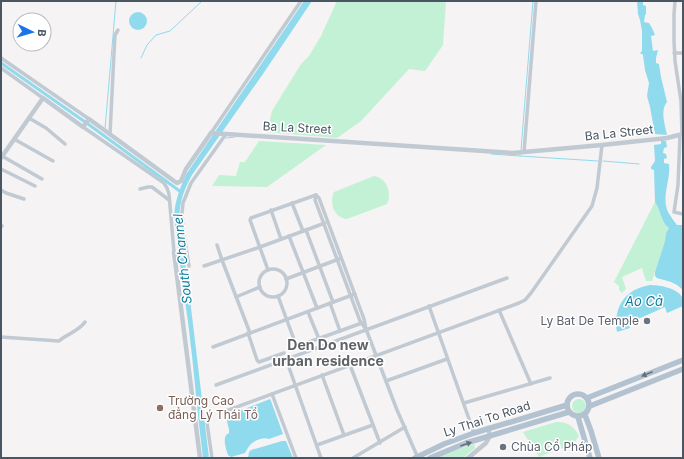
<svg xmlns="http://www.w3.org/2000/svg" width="684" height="459" font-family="Inter,sans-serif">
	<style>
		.green { fill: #c3f1d5 }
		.water { fill: #90daee }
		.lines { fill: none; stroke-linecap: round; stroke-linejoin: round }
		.stream { stroke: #90daee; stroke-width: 1 }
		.canal { stroke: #90daee; stroke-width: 3 }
		.minor { stroke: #c1cad2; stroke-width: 3.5 }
		.tertiary { stroke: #c1cad2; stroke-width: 4.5 }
		.primary { stroke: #b3c2d1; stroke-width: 5.5 }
		.oneway { fill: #64717d }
		.worship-dot { fill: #6b7280; stroke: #fff; stroke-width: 1.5 }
		.education-dot { fill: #8d6e63; stroke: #fff; stroke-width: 1.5 }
		.labels { text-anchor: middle; stroke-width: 3; stroke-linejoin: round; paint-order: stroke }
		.street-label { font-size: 12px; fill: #4a5661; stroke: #fff }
		.worship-label { font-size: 12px; fill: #5b616d; stroke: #fff; text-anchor: end }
		.education-label { font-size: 12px; fill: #785e54; stroke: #fff; text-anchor: start }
		.water-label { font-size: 13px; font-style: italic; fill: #0c7c9b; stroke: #fff }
		.quarter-label { font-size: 14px; font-weight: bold; fill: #5f6368; stroke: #fff }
	</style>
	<rect width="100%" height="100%" fill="#f5f3f3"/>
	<g class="green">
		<polygon points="337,1 446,1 443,45 425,71 409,69 361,121 337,138 267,132 272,111 301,64 309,56 321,36"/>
		<polygon points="259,141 326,145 267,187 212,186 219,175 236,176 240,162 245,162"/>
		<path d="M374,176c13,2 18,17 13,28l-40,15c-13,-1 -18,-16 -13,-27z"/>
		<path d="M655,202c6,7 4,10 7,17 1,3 5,6 7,9l-3,5 -1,8 -13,40h-6l-4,-13 -20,9 4,12 -4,4 -3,-3v-4l-5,-4z"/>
		<circle cx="579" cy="406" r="7"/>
		<path d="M556,422c11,-1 19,5 23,14l-6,8 -34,13 -16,-25z"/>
		<polygon points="474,444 475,448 463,458 436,458 470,445"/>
	</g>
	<g class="water">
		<path d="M304,1h8l-47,70 -73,104c-9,16 -14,31 -12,50l9,66 20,167h-6c-6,-45 -9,-91 -15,-136 -5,-35 -10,-70 -14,-106 1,-15 6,-29 13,-43z"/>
		<path d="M637,1h6v4l3,1v8l-1,1 -1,7 5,1 3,5 3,7 -4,1 2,15 5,-1 -2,8v5l3,1 2,13 6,25c-7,8 -2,23 0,33l-12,-1 -5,-27 -3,-11 2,-13 -4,-13 -2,-15 -3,-2 2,-2v-20l-2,-11 -2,-6z"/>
		<circle cx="138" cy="21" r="9"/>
		<path d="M661,140l5,1 1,6 -3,1 -1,5 3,1 1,4 -3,1v4l5,1c2,16 -8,32 -1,48 3,5 6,9 9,13h6v65l-6,-5 -6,-3 -14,-4 -2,-2v-4l10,-31 1,-8 3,-5c-9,-7 -8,-18 -14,-26l-1,-32 -3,-1v-2l4,-6 -1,-16 7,-1z"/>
		<path d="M650,285c10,0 29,3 33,14 0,1 0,7 0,7l-16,7 -2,-6 -36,16 1,5 -13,4c-4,-25 8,-43 33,-47z"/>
		<path d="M270,399l1,2 12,33 -14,5c-5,-2 -14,1 -18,5 -3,3 -4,6 -6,9l-14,4 -3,-2c-2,-6 -5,-14 -2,-20l3,-2c1,-5 -3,-10 -2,-16l5,-3z"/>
		<polygon points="282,441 286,441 293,458 248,458 249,452 251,450"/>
	</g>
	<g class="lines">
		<g class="stream">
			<polyline points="141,58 147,45 156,35 170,31 202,1"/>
			<polyline points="105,129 116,1"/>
			<polyline points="226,138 235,137"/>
			<polyline points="521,150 533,1"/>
			<polyline points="491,154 520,156 520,154"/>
			<polyline points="520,156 598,161"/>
			<polyline points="603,161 639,164"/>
		</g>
		<polyline class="canal" points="1,63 88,124 181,192"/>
		<g class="minor">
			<polyline points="675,1 674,14 674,41 675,61 681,101 682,134"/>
			<polyline points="674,53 683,53"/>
			<polyline points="1,58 89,119"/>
			<polyline points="1,68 43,98"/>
			<polyline points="29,118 46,128 65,144"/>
			<polyline points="83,127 164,183 167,188 169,194 174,252"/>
			<polyline points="211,133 301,1"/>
			<polyline points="110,134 114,53 115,35 118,30"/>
			<polyline points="680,135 678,185 674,212 683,214"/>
			<polyline points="14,139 53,161"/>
			<polyline points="524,152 536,1"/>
			<polyline points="2,156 42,179"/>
			<polyline points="1,169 35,186"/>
			<polyline points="140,189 148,187 152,187 169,200"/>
			<polyline points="1,190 6,193 24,199"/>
			<polyline points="316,195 319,198 364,319 366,329 397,410 418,458"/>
			<polyline points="316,195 315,200 360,321 365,328"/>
			<polyline points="292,203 303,231"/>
			<polyline points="271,210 281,239"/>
			<polyline points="1,225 2,226"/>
			<polyline points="306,230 333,302"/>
			<polyline points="289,236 317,308"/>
			<polyline points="217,245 222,260 250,333"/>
			<polyline points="189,266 183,229 182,213 183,203 191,183 226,134"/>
			<polyline points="204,266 260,247 325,223"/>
			<circle cx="273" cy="283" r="14"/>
			<polyline points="268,270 250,220 251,218 316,195"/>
			<polyline points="286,279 339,259"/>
			<polyline points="278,296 296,345 298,346 362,323"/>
			<polyline points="236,297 260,287"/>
			<polyline points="330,303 340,331"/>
			<polyline points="429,306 474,433"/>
			<polyline points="499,310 531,384"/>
			<polyline points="308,312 319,339"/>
			<polyline points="248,333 257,360 259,362 284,353"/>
			<path d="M1,337l58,4c8,-7 20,-10 26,-19"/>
			<polyline points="213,347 355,294"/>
			<polyline points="286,359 321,458"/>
			<polyline points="350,365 380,443"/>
			<polyline points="322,375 344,435"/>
			<polyline points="386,381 447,359"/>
			<polyline points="216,385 507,278"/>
			<polyline points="272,394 296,458"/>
			<polyline points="464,403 550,378"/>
			<polyline points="226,411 519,303 525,300 531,293 592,206 597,188 602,145"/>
			<polyline points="207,423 212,458"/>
			<polyline points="317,445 373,425"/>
			<polyline points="353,458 405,427"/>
		</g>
		<g class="tertiary">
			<polyline points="211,133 513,153 602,145 667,138 683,134"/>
			<polyline points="1,158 43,98 83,127 89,119 174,181 177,183 181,181 186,169 211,133"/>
			<polyline points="174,252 200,458"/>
			<polyline points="468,458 486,443 490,436 488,428"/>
		</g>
		<g class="primary">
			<circle cx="578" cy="405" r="11"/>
			<polyline points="587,398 683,360"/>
			<polyline points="590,406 683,369"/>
			<polyline points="585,415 591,431 599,458"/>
			<polyline points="578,417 590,458"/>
			<polyline points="415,458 444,444 474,433 567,405"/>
			<polyline points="430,458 466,443 569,412"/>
		</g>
	</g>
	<defs><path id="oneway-solid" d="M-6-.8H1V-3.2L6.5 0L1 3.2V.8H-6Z"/></defs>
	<g class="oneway">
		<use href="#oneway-solid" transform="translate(647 374) rotate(158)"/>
		<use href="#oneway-solid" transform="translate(466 444) rotate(-19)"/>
	</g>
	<g class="worship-dot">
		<circle cx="647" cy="321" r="4"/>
		<circle cx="503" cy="447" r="4"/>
	</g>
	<circle class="education-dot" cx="160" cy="408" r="4"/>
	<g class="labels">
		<g class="street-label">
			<text transform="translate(297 128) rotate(3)" y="4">Ba La Street</text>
			<text transform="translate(619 133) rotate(-6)" y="4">Ba La Street</text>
			<text transform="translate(487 419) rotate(-18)" y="4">Ly Thai To Road</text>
		</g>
		<g class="worship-label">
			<text x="639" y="325">Ly Bat De Temple</text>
			<text x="511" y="451" text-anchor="start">Chùa Cổ Pháp</text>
		</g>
		<g class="education-label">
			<text x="168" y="405">Trường Cao<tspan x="168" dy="14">đẳng Lý Thái Tổ</tspan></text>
		</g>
		<g class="water-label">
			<text transform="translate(182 259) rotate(-96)" y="5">South Channel</text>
			<text x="644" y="306">Ao Cả</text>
		</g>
		<g class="quarter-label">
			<text x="328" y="350">Den Do new<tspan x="328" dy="16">urban residence</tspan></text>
		</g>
	</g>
	<rect width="684" height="459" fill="none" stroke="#4a5661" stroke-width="4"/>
	<g transform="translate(32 32) rotate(95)"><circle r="19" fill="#ffffff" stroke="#b7bbc0"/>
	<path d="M0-3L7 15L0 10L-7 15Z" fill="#1a73e8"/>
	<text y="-6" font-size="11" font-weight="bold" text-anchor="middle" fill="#4a5661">B</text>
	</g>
</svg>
